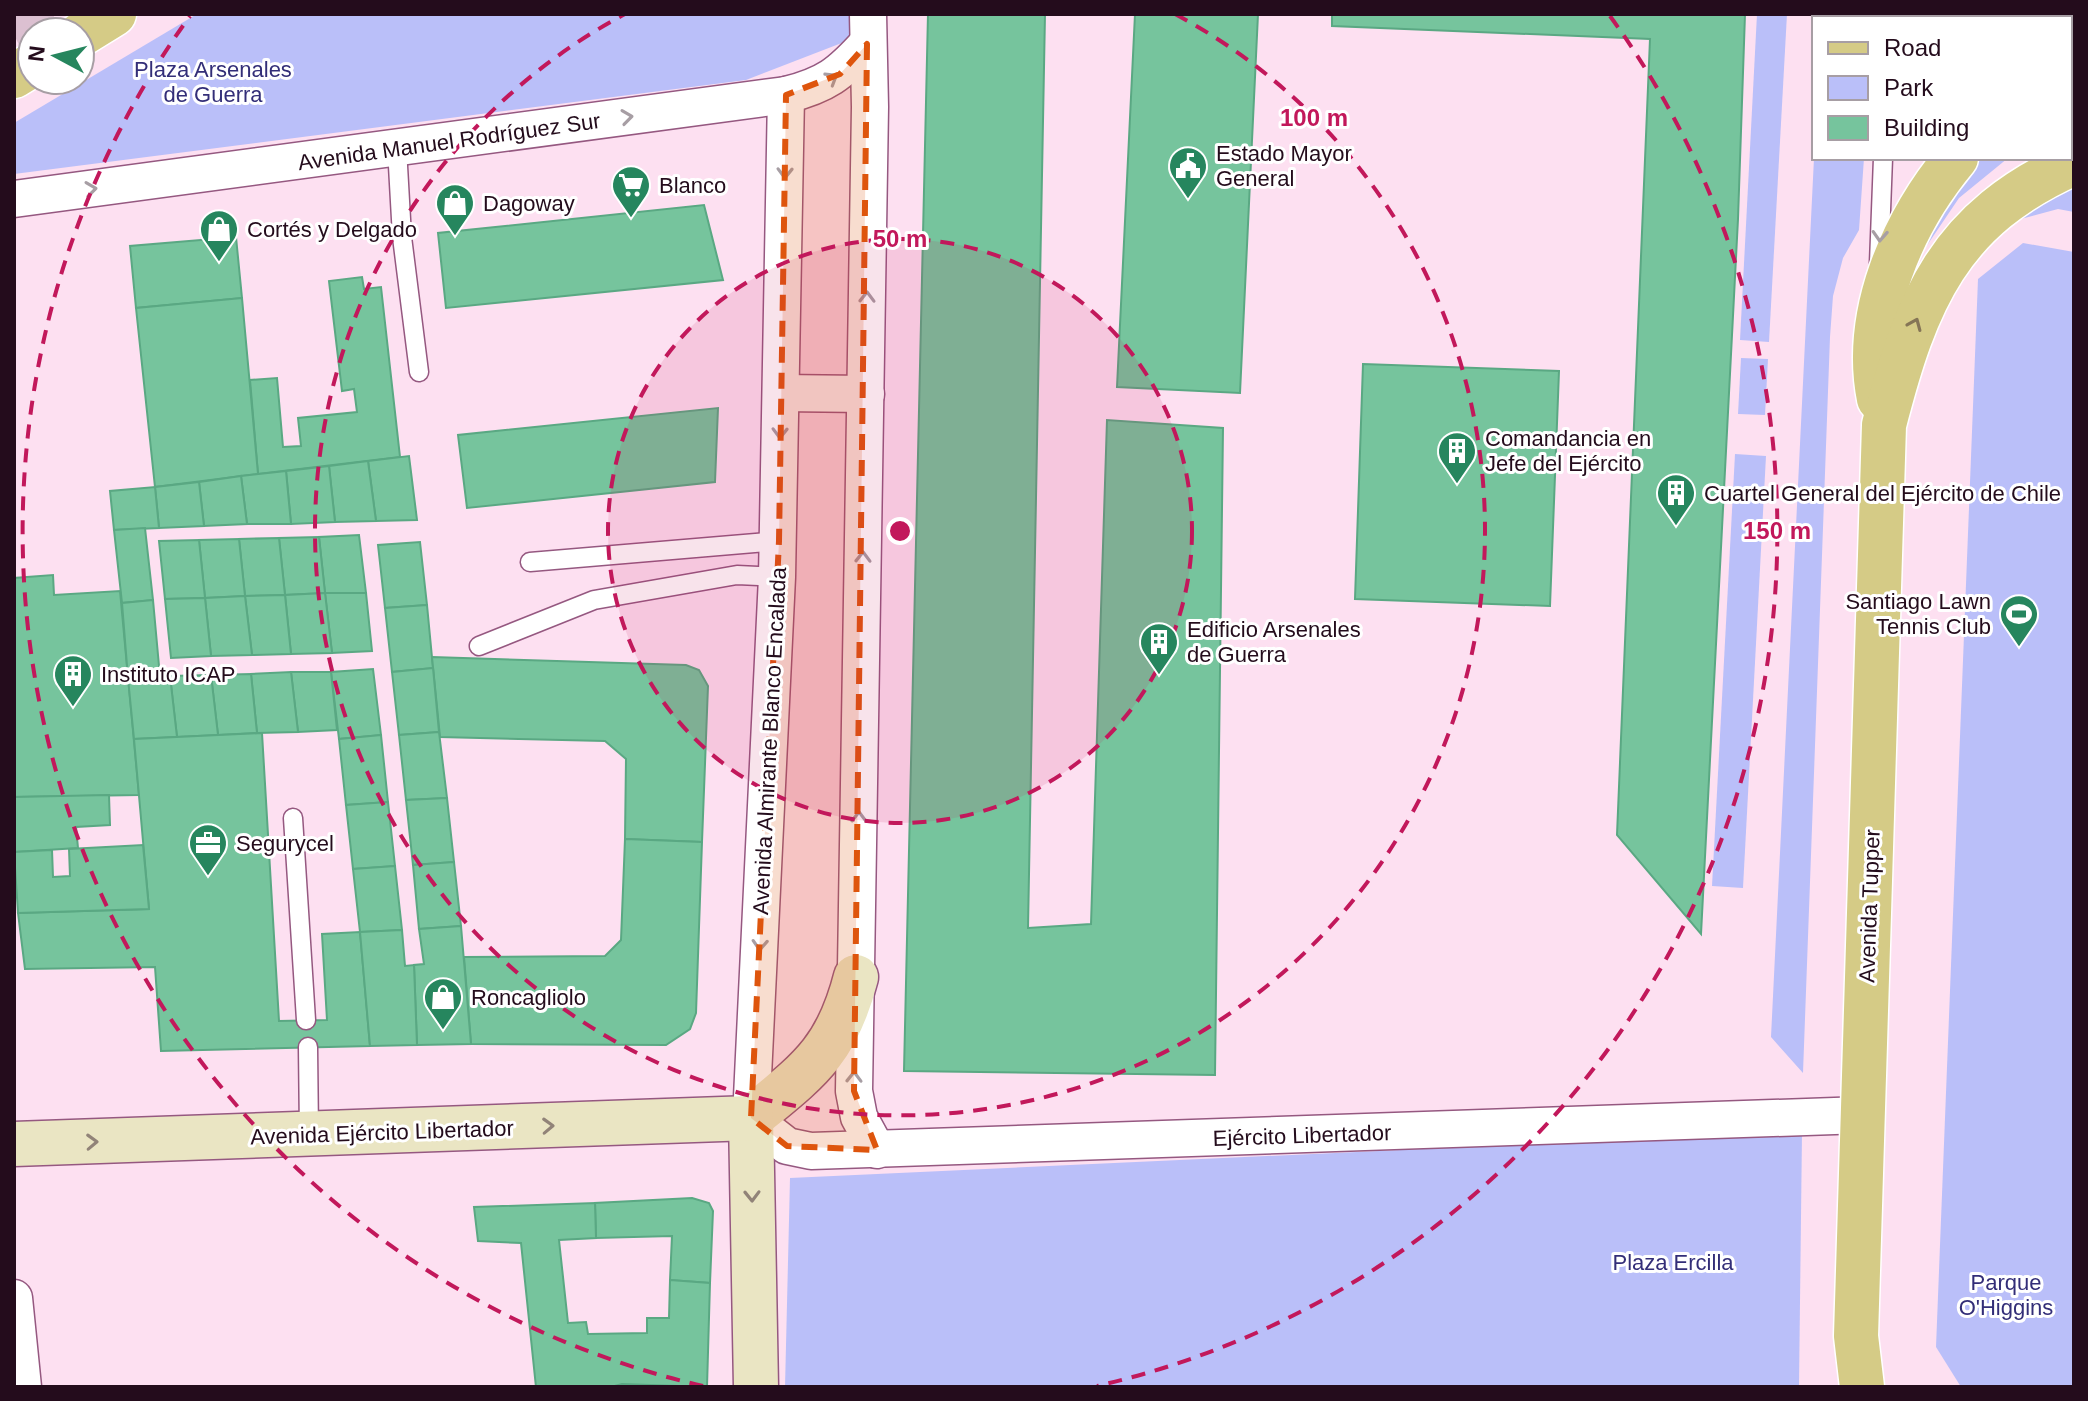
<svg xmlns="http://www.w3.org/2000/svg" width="2088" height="1401" font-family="Helvetica,sans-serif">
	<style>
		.green { fill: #babff9 }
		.building { fill: #76c49d; stroke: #5aa883; stroke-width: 2 }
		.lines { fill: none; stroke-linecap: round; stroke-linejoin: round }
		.highway-tunnel { stroke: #dcc0d1; stroke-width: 44; stroke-dasharray: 44 22; stroke-linecap: butt }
		.lane-casing { stroke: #955880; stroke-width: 21 }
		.street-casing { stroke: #955880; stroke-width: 39 }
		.secondary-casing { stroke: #955880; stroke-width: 47 }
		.primary-casing { stroke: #fff; stroke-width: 47 }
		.lane { stroke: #fff; stroke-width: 18 }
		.street { stroke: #fff; stroke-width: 36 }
		.secondary { stroke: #eae5c3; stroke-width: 44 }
		.primary { stroke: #d5cb86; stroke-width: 44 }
		.oneway { stroke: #a79ea4 }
		.oneway2 { stroke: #857556 }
		.oneway3 { stroke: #918378 }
		.marked { fill: #de550d; fill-opacity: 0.2; stroke: #de550d; stroke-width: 6; stroke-dasharray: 16 10; stroke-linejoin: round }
		.ring { fill: none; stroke: #c2185b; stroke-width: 4; stroke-dasharray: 14 10 }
		.labels { text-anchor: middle; stroke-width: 6; stroke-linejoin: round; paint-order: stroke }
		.park-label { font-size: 22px; fill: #332e78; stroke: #fff }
		.street-label { font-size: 22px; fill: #240c1c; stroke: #fff }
		.poi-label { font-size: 22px; fill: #240c1c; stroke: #fff; text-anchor: start }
		.centre { fill: #c2185b; stroke: #fff; stroke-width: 4 }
		.ring-label { font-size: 24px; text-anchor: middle; font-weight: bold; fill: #c2185b; stroke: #fff; stroke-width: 6; stroke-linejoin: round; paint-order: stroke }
	</style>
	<rect width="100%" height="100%" fill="#fde0f1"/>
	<g class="green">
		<polygon points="197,14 852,14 852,39 746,80 14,174 14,123"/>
		<polygon points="1757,14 1787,14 1769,342 1740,340"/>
		<polygon points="1905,14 2030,14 2021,18 1904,18"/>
		<polygon points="1814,158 1864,158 1859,230 1843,258 1833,296 1830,337 1803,1073 1771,1037"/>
		<polygon points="1972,158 2008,158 1959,198 1909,272"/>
		<polygon points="2074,177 2074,212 2058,209 2017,220"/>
		<polygon points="2023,243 2074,252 2074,1387 1961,1387 1936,1347 1978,279"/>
		<polygon points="1741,358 1768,359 1765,415 1738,414"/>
		<polygon points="1735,454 1766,456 1743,888 1712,886"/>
		<polygon points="1769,1133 1802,1133 1799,1387 785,1387 790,1178"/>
	</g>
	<g class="building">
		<polygon points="928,14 1045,14 1028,928 1091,924 1107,420 1223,428 1215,1075 904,1071"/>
		<polygon points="1135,14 1258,14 1240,393 1117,387"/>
		<polygon points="1332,14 1745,14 1738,219 1701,934 1617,835 1650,39 1332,26"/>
		<polygon points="704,205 723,280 446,308 438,233"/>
		<polygon points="236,237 242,298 136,308 130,246"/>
		<polygon points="362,277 364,289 381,287 400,457 258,474 250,380 277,378 283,447 301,446 298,418 357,412 354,389 342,391 329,281"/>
		<polygon points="242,298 258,474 155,487 136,308"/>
		<polygon points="1363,364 1559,371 1550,606 1355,599"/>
		<polygon points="718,408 715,482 467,508 458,435"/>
		<polygon points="409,456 417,520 376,521 368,461"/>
		<polygon points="368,461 376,521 335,522 329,466"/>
		<polygon points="329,466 335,522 291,524 286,471"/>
		<polygon points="286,471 291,524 247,524 241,476"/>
		<polygon points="241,476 247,524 204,526 199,482"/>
		<polygon points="199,482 204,526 159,528 155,487"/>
		<polygon points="155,487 159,528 114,530 110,491"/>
		<polygon points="145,528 153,600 122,603 114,530"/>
		<polygon points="359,535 366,593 325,593 319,537"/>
		<polygon points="319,537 325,593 285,595 279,538"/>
		<polygon points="279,538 285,595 245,596 239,539"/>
		<polygon points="239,539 245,596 205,598 199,540"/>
		<polygon points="199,540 205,598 165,599 159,541"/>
		<polygon points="420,542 427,605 385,608 378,545"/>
		<polygon points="53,575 54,595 120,591 139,795 14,797 14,578"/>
		<polygon points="325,593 366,593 372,651 332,653"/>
		<polygon points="325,593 332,653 291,654 285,595"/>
		<polygon points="285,595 291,654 252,655 245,596"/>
		<polygon points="245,596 252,655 211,656 205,598"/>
		<polygon points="205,598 211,656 171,658 165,599"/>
		<polygon points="153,600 160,677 128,678 122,603"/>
		<polygon points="427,605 433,668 392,672 385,608"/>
		<polygon points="432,657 686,665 699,670 708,686 702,842 625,839 626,759 605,741 440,737"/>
		<polygon points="433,668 439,732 399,735 392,672"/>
		<polygon points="373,669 381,735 339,739 331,672"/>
		<polygon points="291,672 331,672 337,730 298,732"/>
		<polygon points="291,672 298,732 257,733 251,674"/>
		<polygon points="251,674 257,733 218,735 211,675"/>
		<polygon points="211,675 218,735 177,737 170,676"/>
		<polygon points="170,676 177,737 134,739 128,678"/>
		<polygon points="439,732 447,798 406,800 399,735"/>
		<polygon points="262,733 279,1021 327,1020 322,934 360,932 370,1046 161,1051 155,967 25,969 18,913 149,909 134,739"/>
		<polygon points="381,735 388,802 346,805 339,739"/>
		<polygon points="109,795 110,825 76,827 78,848 14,852 14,797"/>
		<polygon points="447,798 454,862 413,865 406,800"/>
		<polygon points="388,802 395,866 353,869 346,805"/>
		<polygon points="625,839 702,842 696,1013 690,1029 666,1045 471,1044 464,957 605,956 621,940"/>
		<polygon points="143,845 149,909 18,913 14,852 52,850 53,877 70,876 69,849"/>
		<polygon points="454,862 461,926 419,929 413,865"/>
		<polygon points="395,866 402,930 360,932 353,869"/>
		<polygon points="461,926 471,1044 417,1045 414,965 424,964 419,929"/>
		<polygon points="402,930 405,966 414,965 417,1045 370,1046 360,932"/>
		<polygon points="692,1198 709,1203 713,1211 710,1283 670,1280 672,1236 596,1238 595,1203"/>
		<polygon points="595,1203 596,1238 559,1240 568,1323 586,1322 588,1334 647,1333 647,1318 669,1318 670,1280 710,1283 707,1387 622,1384 611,1387 536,1387 521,1243 478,1241 474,1207"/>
	</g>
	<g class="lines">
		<polyline class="highway-tunnel" points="14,35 55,14"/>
		<g class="lane-casing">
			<g id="lane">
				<polyline points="1888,18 1889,14"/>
				<polyline points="397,148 402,237 419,372"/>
				<polyline points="1879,263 1883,158"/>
				<polyline points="530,562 779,541"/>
				<polyline points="479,646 594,600 737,575 777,577"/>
				<polyline points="293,818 306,1020"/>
				<polyline points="308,1047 309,1134"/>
			</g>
		</g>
		<g class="street-casing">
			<g id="street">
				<polyline points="868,14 870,107 854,1091 859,1117 877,1150"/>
				<polyline points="786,95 777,577 751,1118 787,1146 811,1151 1863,1115"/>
				<path d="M14,199l772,-104c40,-10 54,-21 81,-51"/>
				<polyline points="781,393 866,394"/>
				<polyline points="14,1298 23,1387"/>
			</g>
		</g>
		<g class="secondary-casing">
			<g id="secondary">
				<polyline points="751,1118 756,1387"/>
				<path d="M751,1118c57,-47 86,-66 105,-141"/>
				<polyline points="14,1144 751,1118"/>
			</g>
		</g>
		<g class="primary-casing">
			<g id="primary">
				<polyline points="80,35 114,14"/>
				<polyline points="2070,72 2074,70"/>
				<polyline points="14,76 32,65"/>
				<path d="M1879,399c-17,-85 23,-176 77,-241"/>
				<path d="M1862,1387l-6,-51 28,-911c32,-125 65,-207 190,-262"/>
			</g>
		</g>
		<use href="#lane" class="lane"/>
		<use href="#street" class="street"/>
		<use href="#secondary" class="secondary"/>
		<use href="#primary" class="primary"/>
	</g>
	<defs><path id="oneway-chevron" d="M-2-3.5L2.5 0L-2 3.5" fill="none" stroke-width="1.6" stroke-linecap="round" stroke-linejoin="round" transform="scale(2)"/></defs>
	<g class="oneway">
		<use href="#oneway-chevron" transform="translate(832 78) rotate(-32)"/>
		<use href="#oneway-chevron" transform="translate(627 117) rotate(-8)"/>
		<use href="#oneway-chevron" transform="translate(785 173) rotate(91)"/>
		<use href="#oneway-chevron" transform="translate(91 189) rotate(-8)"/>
		<use href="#oneway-chevron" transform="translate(1880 236) rotate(93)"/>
		<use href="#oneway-chevron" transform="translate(867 297) rotate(-89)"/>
		<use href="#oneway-chevron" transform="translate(780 433) rotate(91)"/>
		<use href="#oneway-chevron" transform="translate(863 557) rotate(-89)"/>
		<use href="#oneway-chevron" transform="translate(859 817) rotate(-89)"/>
		<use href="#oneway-chevron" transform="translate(760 945) rotate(93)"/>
		<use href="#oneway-chevron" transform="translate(854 1077) rotate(-89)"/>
	</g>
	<use class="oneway2" href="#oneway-chevron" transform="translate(1915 324) rotate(-67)"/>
	<g class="oneway3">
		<use href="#oneway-chevron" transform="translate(548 1126) rotate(-2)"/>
		<use href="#oneway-chevron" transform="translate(92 1142) rotate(-2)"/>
		<use href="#oneway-chevron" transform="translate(752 1196) rotate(89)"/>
	</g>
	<path class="marked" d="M867,44l-13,1047 23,59 -90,-4 -36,-28 28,-577 7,-446 54,-21z"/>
	<circle cx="900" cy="531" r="292" fill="#c2185b" fill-opacity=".12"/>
	<g class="ring">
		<circle cx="900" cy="531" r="292"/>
		<path d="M1175 14A585 585 0 1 1 625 14"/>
		<path d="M703 1386A877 877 0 0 1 190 16M1610 16A877 877 0 0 1 1097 1386"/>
	</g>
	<defs>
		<g id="civic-pin" transform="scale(2)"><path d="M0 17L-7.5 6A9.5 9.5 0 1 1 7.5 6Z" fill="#26865e" stroke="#fff"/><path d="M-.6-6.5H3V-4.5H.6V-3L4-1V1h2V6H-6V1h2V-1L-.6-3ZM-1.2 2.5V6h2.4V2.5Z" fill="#fff"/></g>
		<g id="supermarket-pin" transform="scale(2)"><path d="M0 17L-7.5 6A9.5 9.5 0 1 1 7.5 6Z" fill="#26865e" stroke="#fff"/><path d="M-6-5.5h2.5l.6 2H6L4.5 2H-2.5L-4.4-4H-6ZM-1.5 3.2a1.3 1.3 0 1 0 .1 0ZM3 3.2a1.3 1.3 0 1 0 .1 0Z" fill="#fff"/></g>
		<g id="shop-pin" transform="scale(2)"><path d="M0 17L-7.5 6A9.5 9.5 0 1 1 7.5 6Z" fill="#26865e" stroke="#fff"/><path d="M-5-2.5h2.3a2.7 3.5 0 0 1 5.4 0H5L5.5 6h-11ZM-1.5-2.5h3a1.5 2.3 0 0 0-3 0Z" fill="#fff"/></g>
		<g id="building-pin" transform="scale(2)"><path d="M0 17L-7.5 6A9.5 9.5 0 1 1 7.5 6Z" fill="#26865e" stroke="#fff"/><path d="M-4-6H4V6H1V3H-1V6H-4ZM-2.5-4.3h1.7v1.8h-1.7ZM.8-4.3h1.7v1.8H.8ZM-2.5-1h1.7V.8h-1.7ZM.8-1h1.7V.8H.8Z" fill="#fff"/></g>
		<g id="stadium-pin" transform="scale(2)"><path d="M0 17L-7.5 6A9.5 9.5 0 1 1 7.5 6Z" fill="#26865e" stroke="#fff"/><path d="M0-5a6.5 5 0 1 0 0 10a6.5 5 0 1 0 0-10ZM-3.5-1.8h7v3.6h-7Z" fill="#fff"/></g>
		<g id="office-pin" transform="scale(2)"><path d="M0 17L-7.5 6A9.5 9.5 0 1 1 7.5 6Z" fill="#26865e" stroke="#fff"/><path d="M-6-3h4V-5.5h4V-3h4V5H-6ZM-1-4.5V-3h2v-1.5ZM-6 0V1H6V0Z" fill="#fff"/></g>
	</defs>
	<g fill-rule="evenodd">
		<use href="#civic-pin" x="1188" y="166"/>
		<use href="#supermarket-pin" x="631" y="185"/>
		<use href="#shop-pin" x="455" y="203"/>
		<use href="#shop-pin" x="219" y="229"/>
		<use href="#building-pin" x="1457" y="451"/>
		<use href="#building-pin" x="1676" y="493"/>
		<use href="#stadium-pin" x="2019" y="614"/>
		<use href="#building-pin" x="1159" y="642"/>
		<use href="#building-pin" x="73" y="674"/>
		<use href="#office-pin" x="208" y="843"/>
		<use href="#shop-pin" x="443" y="997"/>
	</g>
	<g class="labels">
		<g class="park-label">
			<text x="213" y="77">Plaza Arsenales<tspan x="213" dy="25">de Guerra</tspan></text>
			<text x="1673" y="1270">Plaza Ercilla</text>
			<text x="2006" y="1290">Parque<tspan x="2006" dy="25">O'Higgins</tspan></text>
		</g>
		<g class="street-label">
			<text transform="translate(449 141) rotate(-8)" y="8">Avenida Manuel Rodríguez Sur</text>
			<text transform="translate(769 741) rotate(-87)" y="8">Avenida Almirante Blanco Encalada</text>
			<text transform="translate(1869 906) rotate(-88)" y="8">Avenida Tupper</text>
			<text transform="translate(382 1132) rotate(-2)" y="8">Avenida Ejército Libertador</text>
			<text transform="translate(1302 1135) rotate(-2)" y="8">Ejército Libertador</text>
		</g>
		<g class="poi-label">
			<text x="1216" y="161">Estado Mayor<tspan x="1216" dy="25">General</tspan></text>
			<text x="659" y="193">Blanco</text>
			<text x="483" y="211">Dagoway</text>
			<text x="247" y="237">Cortés y Delgado</text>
			<text x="1485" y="446">Comandancia en<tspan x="1485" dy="25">Jefe del Ejército</tspan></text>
			<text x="1704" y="501">Cuartel General del Ejército de Chile</text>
			<text x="1991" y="609" text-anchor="end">Santiago Lawn<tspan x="1991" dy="25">Tennis Club</tspan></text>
			<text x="1187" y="637">Edificio Arsenales<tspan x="1187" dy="25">de Guerra</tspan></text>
			<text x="101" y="682">Instituto ICAP</text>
			<text x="236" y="851">Segurycel</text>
			<text x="471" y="1005">Roncagliolo</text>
		</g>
	</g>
	<circle cx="900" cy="531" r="12" class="centre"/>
	<g class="ring-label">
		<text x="1314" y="126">100 m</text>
		<text x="900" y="247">50 m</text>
		<text x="1777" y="539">150 m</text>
	</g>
	<rect width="2088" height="1401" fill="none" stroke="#240c1c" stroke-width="32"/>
	<rect x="1812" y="16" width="260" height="144" fill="#ffffff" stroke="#a79ea4" stroke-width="2"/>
	<rect x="1828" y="42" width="40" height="12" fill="#d5cb86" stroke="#a79ea4" stroke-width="2"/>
	<text x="1884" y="56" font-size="24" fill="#240c1c">Road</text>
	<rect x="1828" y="76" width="40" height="24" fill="#babff9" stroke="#a79ea4" stroke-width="2"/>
	<text x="1884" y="96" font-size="24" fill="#240c1c">Park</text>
	<rect x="1828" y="116" width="40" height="24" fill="#76c49d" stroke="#a79ea4" stroke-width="2"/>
	<text x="1884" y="136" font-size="24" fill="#240c1c">Building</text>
	<g transform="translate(56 56) rotate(277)"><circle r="38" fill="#ffffff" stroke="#a79ea4" stroke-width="2"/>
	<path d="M0-6L14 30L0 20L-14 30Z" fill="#26865e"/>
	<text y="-12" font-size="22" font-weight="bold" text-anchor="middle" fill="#240c1c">N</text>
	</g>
</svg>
